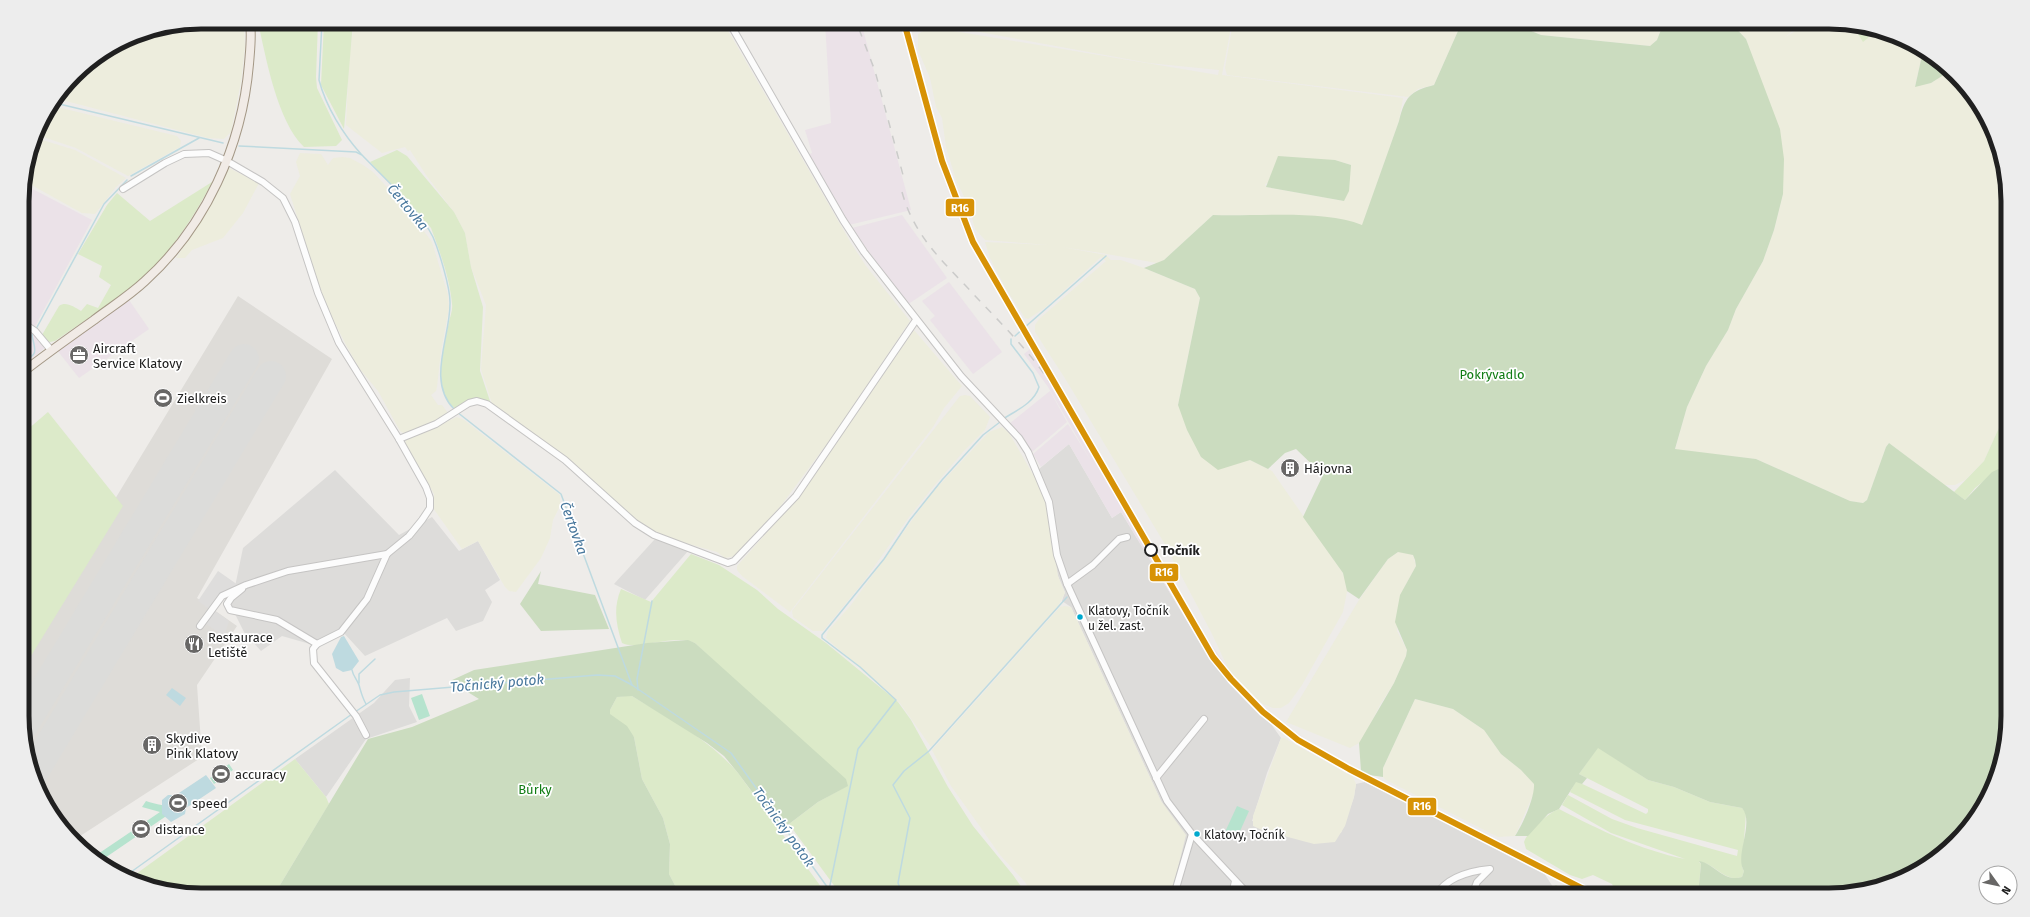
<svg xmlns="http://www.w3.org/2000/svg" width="2030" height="917" font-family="'Fira Sans',sans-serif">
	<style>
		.residential { fill: #dddcda }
		.industrial { fill: #ebe2e8 }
		.airport { fill: #dedcd8 }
		.farmland { fill: #ededdd; fill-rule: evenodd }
		.grass { fill: #dceac9 }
		.forest { fill: #cbdcbf }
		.pitch { fill: #b6e3ce }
		.parking { fill: #dedddc }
		.water { fill: #bedae0 }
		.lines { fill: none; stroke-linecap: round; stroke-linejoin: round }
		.stream { stroke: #bedae0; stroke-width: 1.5 }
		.runway { stroke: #dcdcda; stroke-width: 30 }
		.minor-casing { stroke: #c5c4c3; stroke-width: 8 }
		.major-casing { stroke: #a49886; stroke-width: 10 }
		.minor { stroke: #fcfcfc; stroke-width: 6 }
		.major { stroke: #f1ebe6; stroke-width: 8 }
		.rail { stroke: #cbcbca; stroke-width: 1.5; stroke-dasharray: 8 8; stroke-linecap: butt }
		.rail-1-casing { stroke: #fff; stroke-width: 9 }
		.rail-1 { stroke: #d79205; stroke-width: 6 }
		.stop-dot { fill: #fff; stroke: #202020; stroke-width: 2 }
		.bus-dot { fill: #00a9ce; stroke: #fff; stroke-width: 1.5 }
		.labels { text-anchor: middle; stroke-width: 3.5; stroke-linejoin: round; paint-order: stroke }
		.bus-label { font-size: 12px; fill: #202020; stroke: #fff; text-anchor: start }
		.poi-label { font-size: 13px; fill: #202020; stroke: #fff; text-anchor: start }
		.park-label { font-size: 13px; fill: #107c13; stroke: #fff }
		.stop-label { font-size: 13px; font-weight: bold; fill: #202020; stroke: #fff; text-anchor: start }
		.water-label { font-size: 14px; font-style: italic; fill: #49789d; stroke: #fff }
		.rim { fill: none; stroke: #202020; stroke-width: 5 }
		.line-badge { stroke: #fff; stroke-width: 1.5 }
		.badge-label { font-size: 11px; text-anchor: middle; font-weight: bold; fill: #fff }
	</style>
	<rect width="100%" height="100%" fill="#eeece9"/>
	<g class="residential">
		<polygon points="1069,444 1112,518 1121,512 1210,659 1228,682 1271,724 1281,738 1267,773 1252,821 1341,833 1354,797 1356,784 1365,782 1544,873 1553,887 1552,895 1171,895 1173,885 1168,812 1161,801 1071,607 1062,601 1065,592 1058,576 1054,558 1047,506 1033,474"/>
		<polygon points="335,470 399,535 432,517 459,551 478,541 500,580 485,590 492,602 483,621 456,631 447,618 365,656 343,632 331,639 310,644 282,636 261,651 244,632 231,606 243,548"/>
		<polygon points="655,539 688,551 645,600 614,584"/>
		<polygon points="410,678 409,706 417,722 366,739 326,797 295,759 374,703 395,680"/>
	</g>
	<g class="industrial">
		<polygon points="825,22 861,22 911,210 849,225 808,155 812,153 805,130 831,123"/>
		<polygon points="900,22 908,22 949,172 976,240 1201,630 1234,677 1276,719 1325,752 1604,895 1588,895 1358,778 1309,752 1271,724 1235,689 1210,659 1121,512 1112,518 1069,444 1041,467 1033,454 1068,424 1091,461 1048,387 1024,354 1030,349 962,227 942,174"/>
		<polygon points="25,185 92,220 32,332 46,347 25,364 23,362 22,190"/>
		<polygon points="902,215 947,278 907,305 852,228"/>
		<polygon points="949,282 1002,352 973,374 930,320 935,316 922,301"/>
		<polygon points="129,300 149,329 79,378 57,350"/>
		<polygon points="1050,391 1067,422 1032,452 1021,436 1009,424"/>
	</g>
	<polygon class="airport" points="238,296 332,359 197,598 237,626 197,685 202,757 74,840 59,825 36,784 24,740 23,651"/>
	<g class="farmland">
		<polygon points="201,22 244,22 245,47 241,82 231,132 224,139 208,138 58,99 83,67 133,36"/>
		<polygon points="354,22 723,22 851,243 866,266 910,321 835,433 780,507 735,556 725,558 717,552 661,536 640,525 492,404 481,369 486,305 471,267 465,233 454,212 426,175 410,150 408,151 405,147 382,153 346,125 349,61"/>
		<path d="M925,22h307l-10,53 181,23 -4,23 -37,105 -97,-11h-52l-49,45 -7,3 -56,-10 -39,-6 44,8 5,5h10l23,8 51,21 5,9 -22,107 72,55 22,11 71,102 5,14 -5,25 -41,73 -13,18 -8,5h-8l-10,-4 -22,-18 -13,-18 -17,-36 -48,-91 -97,-161 -31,-48v-7l4,-6 67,-58 -5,-4 -55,50 -18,12 -3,-1 -19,-29 -16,-31 -5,-16 64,3 -64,-5 -10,-11 -6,-22 -13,-27 -10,-33 -4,-29 -6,-11 -6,-29 -12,-28v-16l12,-7 288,48 1,-5 -70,-7zM1335,160l16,5 -7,36 -78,-14 -1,-3z"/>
		<polygon points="1233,22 1462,22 1434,85 1418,89 1408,97 1227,75 1225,68"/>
		<polygon points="1509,22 1664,22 1657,40 1650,46 1541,35"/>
		<polygon points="1730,22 1804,22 1784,38 1809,22 1829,22 1854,27 1858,34 1868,38 1871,30 1898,36 1923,51 1915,86 1931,83 1950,71 1971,92 1994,133 2006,178 2007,410 1984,461 1965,480 1955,485 1944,485 1889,443 1886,447 1867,500 1863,503 1850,501 1756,459 1675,450 1687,407 1706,366 1728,330 1736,309 1763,261 1774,230 1783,194 1746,39"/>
		<polygon points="53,106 177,136 181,141 180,147 128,176 76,148 37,135 41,122"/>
		<polygon points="36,138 75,150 126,178 116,187 95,214 82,213 26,182 23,185"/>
		<polygon points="300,153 321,154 328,165 333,158 343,157 350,158 363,165 373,172 408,210 432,242 448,295 449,308 441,351 437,387 436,391 431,395 438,405 442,405 448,413 446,416 405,434 400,431 378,391 359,368 346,345 328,309 316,277 290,194 300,176 296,162"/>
		<polygon points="229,168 259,183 243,213 223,238 192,250 185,258 176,258 205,215"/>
		<polygon points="914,330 962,386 944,408 933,427 790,612 742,576 737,570 737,566 802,493"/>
		<polygon points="965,395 970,396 990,417 985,430 963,452 933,487 909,517 864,581 823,631 813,631 793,617 792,611 960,396"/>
		<polygon points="457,417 464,420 560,495 560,506 553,520 550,538 541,558 516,592 509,591 505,587 478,541 462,549 433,508 434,494 405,443 406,440"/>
		<polygon points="1002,427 1009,433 1042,490 1047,506 1058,576 1065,593 1058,606 931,747 900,703 826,638 828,631 851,605 931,494 989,432"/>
		<polygon points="1402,551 1413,555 1416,566 1405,586 1397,631 1407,650 1406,656 1394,683 1380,705 1364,737 1359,743 1350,748 1286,722 1359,600 1388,559 1398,552"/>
		<polygon points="1065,606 1071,607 1161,801 1186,835 1171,895 1032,895 1025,882 1000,855 976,821 951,786 932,750 1060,607"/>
		<polygon points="1415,699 1453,709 1484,730 1501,754 1521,770 1535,784 1534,792 1530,802 1515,836 1498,837 1386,780 1383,777 1383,768"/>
		<polygon points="1281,738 1284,738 1353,777 1356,784 1354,797 1345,826 1335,842 1314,844 1262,830 1253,826 1253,816"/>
	</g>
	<g class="grass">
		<path d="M258,22h60l-2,55 1,11 25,52 -6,6 -32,1c-27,-26 -38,-89 -46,-125z"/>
		<polygon points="324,22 353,22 344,129 321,85"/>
		<polygon points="1854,27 1871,30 1868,38 1863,42"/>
		<path d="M397,150l10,6 47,56 11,21 6,34 12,40 -3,64 11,33 -4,-2 -32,7c-24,-21 -11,-60 -6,-87 1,-5 4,-12 3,-18 -2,-25 -12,-52 -21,-76l-61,-66z"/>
		<path d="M212,182c-19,37 -44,75 -77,102 -25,21 -53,38 -80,57l-5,1 -4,-1 -4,-6 17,-29c7,-5 15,1 22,5l6,-7 11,4 13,-23 -12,-8 3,-11 -24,-12 29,-49 10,-12 33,28z"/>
		<polygon points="2007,410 2007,460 2005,466 1999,469 1975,488 1965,500 1954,492 1984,461"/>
		<polygon points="48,412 123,506 23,669 23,426 27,430"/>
		<path d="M691,554l28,11 38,25 21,19 48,34 72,59 13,18 37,67 25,39 40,49 14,20h-186l-52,-71 29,-22 29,-16 -152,-143c-21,-10 -57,8 -73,0 -6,-19 -9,-35 -1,-54l30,13z"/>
		<path d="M625,696h7c38,23 77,43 106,77l89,122h-147l-11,-21 1,-30 -7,-26 -21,-39 -8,-42 -24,-22v-5l7,-13z"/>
		<path d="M1598,747l50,33 26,7 36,15 32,6 4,5 -4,54 2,4 -2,6c-18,6 -28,-15 -43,-15l2,2 -3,31h-80l-6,-11 -19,-9 -11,4 -12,-4 -44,-26 -2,-7c4,-11 24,-29 35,-33 41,21 81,41 126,50l-74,-26 -49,-28 6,-10 44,24 25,9 100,28 1,-6 -113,-30 -55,-28 6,-11 70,33 2,-2v-3l-69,-35z"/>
		<polygon points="295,759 326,797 329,804 280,885 271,895 201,895 129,879"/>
		<path d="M1900,879c-24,12 -53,16 -80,16l1,-3 27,-1z"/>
		<polygon points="1556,885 1570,894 1575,888 1588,895 1552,895 1553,887"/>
	</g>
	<g class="forest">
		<path d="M1462,22h47l32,13 109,11 7,-6 7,-18h66l16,17 34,90 4,30 -1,35 -9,36 -11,31 -27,48 -8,21 -22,36 -19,41 -12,42 81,10 94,42 13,2 4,-3 19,-53 3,-4 76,57 27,-28 13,-6 2,-6 1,256 -14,69 -23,40 -42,40 -29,14 -48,12 -31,1 -1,3h-122l3,-31 -2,-3c15,2 25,22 43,16l2,-6c-10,-15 11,-48 -2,-63l-32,-6 -36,-15 -26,-7 -50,-32 -19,26 8,4 -5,6 -6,-2 -17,27 -11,5 -20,22h-13c7,-10 20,-39 19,-52l-13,-14 -20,-16 -17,-24 -31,-21 -38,-10 -32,69v9l-14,-2 -8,-4 -2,-28 35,-60 12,-27 1,-6 -12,-28 5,-27 16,-29 -1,-6 -2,-5 -15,-3 -10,7 -29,40 -12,-8 -4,-18 -40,-56 20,-42 -27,-26 -11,4 -17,16 -18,-9 -32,10 -17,-13 -14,-27 -9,-25 22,-107 -5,-9 -51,-21 20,-8 49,-45c43,2 110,-6 149,10l37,-104c6,-24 11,-30 35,-36z"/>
		<polygon points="1923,51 1938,59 1950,71 1931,83 1915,87"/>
		<polygon points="1278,156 1335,160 1351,165 1349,191 1344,201 1266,187"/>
		<polygon points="541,571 538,584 595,595 609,629 541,631 520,604"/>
		<polygon points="688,640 695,643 846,779 848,786 818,802 789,824 778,827 738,773 724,756 707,743 632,696 617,697 610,710 610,714 627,726 634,737 642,779 663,818 670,844 669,874 680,895 271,895 280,885 368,739 412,727 479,699 450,681 474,670 647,643"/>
	</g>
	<g class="pitch">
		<circle cx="163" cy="398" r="8"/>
		<polygon points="422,694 430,716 419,720 411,698"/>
		<polygon points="229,764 233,770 214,784 210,778"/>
		<path d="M146,801c10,4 21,4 32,7l-79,54 -7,-4 68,-46 -18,-5z"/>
		<polygon points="1237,806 1249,811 1237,838 1225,832"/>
	</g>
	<g class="parking">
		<polygon points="218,571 238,585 218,597 209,609 198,601"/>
		<polygon points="212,609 229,621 224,636 203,622"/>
	</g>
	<g class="water">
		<polygon points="344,636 359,661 352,670 343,672 336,668 332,654 341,637"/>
		<polygon points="172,688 186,698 180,706 166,695"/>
		<polygon points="206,775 216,788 186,808 185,814 171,822 162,814 162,800 168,795 176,795"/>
	</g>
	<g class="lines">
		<g class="stream">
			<path d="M322,22l-3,58c7,27 24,54 42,74"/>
			<polyline points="55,103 223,143"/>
			<path d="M239,146l117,6 6,3c22,23 57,54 71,82 6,14 17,50 17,65 1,34 -24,79 4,107"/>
			<polyline points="131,176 199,138"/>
			<polyline points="36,329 104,204 127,180"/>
			<polyline points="1015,336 1106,256"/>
			<path d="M23,361c15,-6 13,-10 9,-25l1,-3"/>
			<polyline points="457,412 561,494 632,685"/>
			<path d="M1003,419c14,-9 31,-16 36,-32l-6,-14 -22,-29v-5"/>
			<path d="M352,670c1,6 5,9 7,15 2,7 3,12 7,19"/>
			<polyline points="359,683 359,674 375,659"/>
			<polyline points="638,690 637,679 652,601"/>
			<polyline points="355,712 380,695 394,692 597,675 615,676 632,685 731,753 833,895"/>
			<polyline points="124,877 352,714"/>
			<polyline points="829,890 858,749 896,700 860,667 822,638 822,635 884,559 910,520 942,480 983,435 1000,422"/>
			<polyline points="903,895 898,883 910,818 893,785 904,771 929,751 1067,597"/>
		</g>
		<g class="runway">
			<polyline points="24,724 244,359"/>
			<polyline points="33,773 271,376"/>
		</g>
		<g class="minor-casing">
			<g id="minor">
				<polyline points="729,22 843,220 864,252 961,376 1019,438 1028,452 1049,502 1057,555 1067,584 1167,801 1192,834 1249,895"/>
				<polyline points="123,189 165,163 184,154 209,153 227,161 263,182 283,198 295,222 318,293 339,343 399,439 426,487 430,498 430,508 422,520 409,536 387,554 288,571 246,585 222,596 200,626"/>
				<polyline points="23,323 35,331 51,350"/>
				<polyline points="399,439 436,424 469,403 477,401 487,404 565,460 635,523 654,535 728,563 734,561 796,496 916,320"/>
				<polyline points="1067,584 1093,565 1119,539 1127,537"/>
				<polyline points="242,589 231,598 227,604 230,610 277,620 317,644"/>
				<polyline points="366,735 356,716 314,663 313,649 317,644 341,632 367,599 387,554"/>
				<polyline points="1156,778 1204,719"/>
				<polyline points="1174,895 1192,834"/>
				<polyline points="1232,895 1235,881"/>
				<path d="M1436,895c11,-18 34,-24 54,-26l-13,13 -5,13"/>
			</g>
		</g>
		<g class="major-casing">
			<path id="major" d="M23,372c23,-18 47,-35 71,-52 17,-13 35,-24 51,-39 61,-55 97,-135 104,-217 1,-13 3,-28 1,-42"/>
		</g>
		<use href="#minor" class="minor"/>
		<use href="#major" class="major"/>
		<g class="rail">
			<polyline points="859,29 875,71 903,175"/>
			<path d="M902,192c11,40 35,64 63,93 30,33 64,64 88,102"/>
		</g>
		<g class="rail-1-casing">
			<polyline id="rail-1" points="904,22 942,161 973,242 1213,657 1231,679 1263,712 1298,740 1349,769 1595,895"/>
		</g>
		<use href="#rail-1" class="rail-1"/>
	</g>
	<defs>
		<g id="office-disc" transform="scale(1)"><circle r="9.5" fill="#686766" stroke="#fff"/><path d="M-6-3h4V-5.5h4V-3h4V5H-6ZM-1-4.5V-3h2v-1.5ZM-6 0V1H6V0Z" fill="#fff"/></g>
		<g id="stadium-disc" transform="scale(1)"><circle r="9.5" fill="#686766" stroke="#fff"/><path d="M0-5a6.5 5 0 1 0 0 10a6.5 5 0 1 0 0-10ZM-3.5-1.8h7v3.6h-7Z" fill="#fff"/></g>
		<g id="building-disc" transform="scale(1)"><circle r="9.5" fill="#686766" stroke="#fff"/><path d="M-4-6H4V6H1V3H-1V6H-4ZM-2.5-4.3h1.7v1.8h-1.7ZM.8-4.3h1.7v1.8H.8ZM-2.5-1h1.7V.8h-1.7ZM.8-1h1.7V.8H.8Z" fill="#fff"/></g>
		<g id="restaurant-disc" transform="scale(1)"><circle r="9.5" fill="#686766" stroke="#fff"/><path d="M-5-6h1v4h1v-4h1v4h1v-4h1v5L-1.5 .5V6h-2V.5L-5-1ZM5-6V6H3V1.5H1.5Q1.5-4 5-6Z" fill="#fff"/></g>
	</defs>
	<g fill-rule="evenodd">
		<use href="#office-disc" x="79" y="355"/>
		<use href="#stadium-disc" x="163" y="398"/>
		<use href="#building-disc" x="1290" y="468"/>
		<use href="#restaurant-disc" x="194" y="644"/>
		<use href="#building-disc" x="152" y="745"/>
		<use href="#stadium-disc" x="221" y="774"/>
		<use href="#stadium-disc" x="178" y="803"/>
		<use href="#stadium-disc" x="141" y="829"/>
	</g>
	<circle class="stop-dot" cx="1151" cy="550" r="6"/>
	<g class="bus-dot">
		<circle cx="1080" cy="617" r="3.5"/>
		<circle cx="1197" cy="834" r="3.5"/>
	</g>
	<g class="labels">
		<g class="bus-label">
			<text x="1088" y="615">Klatovy, Točník<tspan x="1088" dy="15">u žel. zast.</tspan></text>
			<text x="1204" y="839">Klatovy, Točník</text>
		</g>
		<g class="poi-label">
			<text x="93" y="353">Aircraft<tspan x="93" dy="15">Service Klatovy</tspan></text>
			<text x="177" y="403">Zielkreis</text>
			<text x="1304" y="473">Hájovna</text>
			<text x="208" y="642">Restaurace<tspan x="208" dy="15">Letiště</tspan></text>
			<text x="166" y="743">Skydive<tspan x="166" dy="15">Pink Klatovy</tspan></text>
			<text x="235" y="779">accuracy</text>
			<text x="192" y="808">speed</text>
			<text x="155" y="834">distance</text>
		</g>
		<g class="park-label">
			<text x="1492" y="379">Pokrývadlo</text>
			<text x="535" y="794">Bůrky</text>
		</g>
		<g class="stop-label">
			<text x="1161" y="555">Točník</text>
		</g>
		<g class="water-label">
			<text transform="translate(408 207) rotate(50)" y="5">Čertovka</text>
			<text transform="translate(574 528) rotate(70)" y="5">Čertovka</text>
			<text transform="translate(497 683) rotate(-5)" y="5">Točnický potok</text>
			<text transform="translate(784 827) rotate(54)" y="5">Točnický potok</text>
		</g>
	</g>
	<path d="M0 0H2030V917H0ZM201 29H1829A172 172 0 0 1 2001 201V716A172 172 0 0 1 1829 888H201A172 172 0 0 1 29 716V201A172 172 0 0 1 201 29Z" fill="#ededed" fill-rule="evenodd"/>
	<path class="rim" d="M201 29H1829A172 172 0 0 1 2001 201V716A172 172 0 0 1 1829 888H201A172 172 0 0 1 29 716V201A172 172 0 0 1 201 29Z"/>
	<g class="line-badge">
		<rect x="945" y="198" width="30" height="19" rx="4" fill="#d79205"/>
		<rect x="1149" y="563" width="30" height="19" rx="4" fill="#d79205"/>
		<rect x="1407" y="797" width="30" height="19" rx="4" fill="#d79205"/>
	</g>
	<g class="badge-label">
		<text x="960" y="212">R16</text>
		<text x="1164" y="576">R16</text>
		<text x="1422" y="810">R16</text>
	</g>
	<g transform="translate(1998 885) rotate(123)"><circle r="19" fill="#ffffff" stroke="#a6a6a6"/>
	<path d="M0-3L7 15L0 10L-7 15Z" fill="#686766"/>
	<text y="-6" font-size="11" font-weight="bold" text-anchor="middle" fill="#202020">N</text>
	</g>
</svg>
